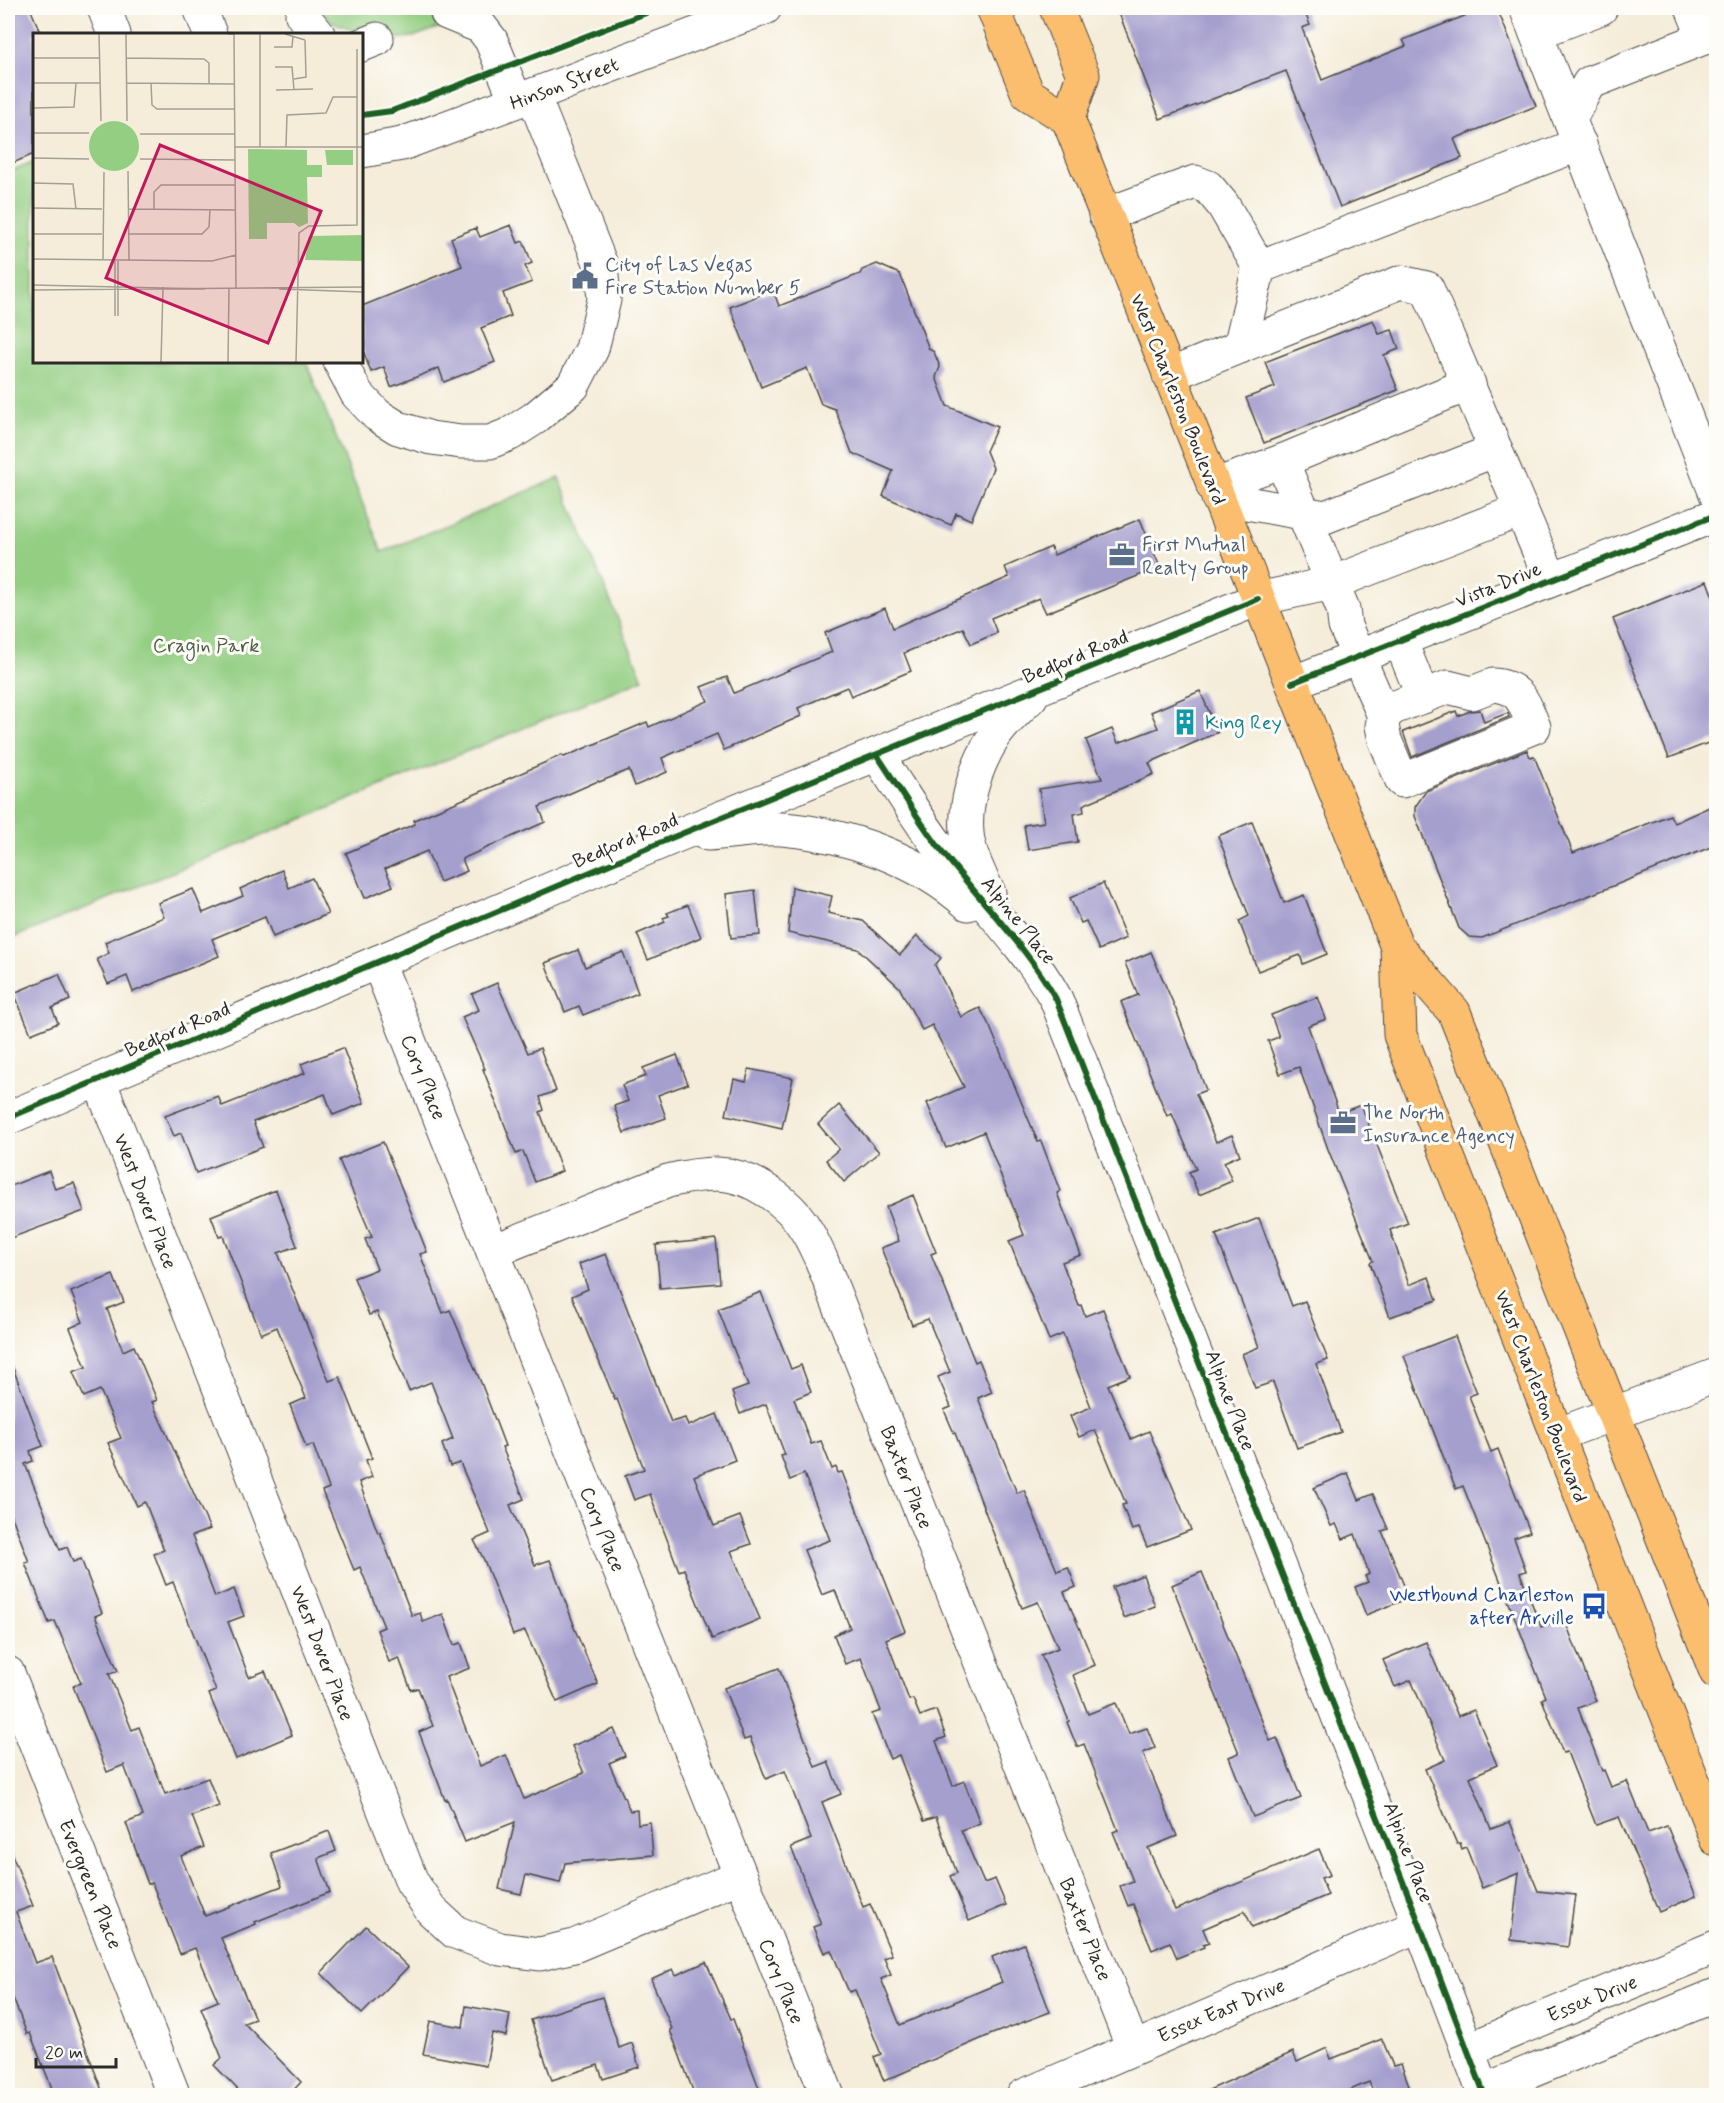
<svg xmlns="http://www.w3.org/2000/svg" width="1724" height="2103" font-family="Mynerve,sans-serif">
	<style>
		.green { fill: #93ce82; stroke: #5f7c56; stroke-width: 1.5 }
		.building { fill: #a59fce }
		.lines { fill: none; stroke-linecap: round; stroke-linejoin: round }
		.minor-casing { stroke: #494845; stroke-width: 35 }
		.major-casing { stroke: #494845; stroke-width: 35 }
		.minor { stroke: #fff; stroke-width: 33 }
		.major { stroke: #fbbd6e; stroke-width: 33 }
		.cycleway-casing { stroke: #fdfcf7; stroke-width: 10 }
		.cycleway { stroke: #1b5e20; stroke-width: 6 }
		.labels { text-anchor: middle; stroke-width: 6; stroke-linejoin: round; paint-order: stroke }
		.street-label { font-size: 20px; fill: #2b2b2b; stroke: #fdfcf7 }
		.service-label { font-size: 20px; fill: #4e5e75; stroke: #fdfcf7; text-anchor: start }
		.park-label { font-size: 20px; fill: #4a5c45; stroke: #fdfcf7 }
		.culture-label { font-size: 20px; fill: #0d838f; stroke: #fdfcf7; text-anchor: start }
		.transit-label { font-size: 20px; fill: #164399; stroke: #fdfcf7; text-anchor: end }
		.inset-road { fill: none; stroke: #a49f94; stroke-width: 1.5 }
		.view { fill: #c2185b; fill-opacity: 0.15; stroke: #c2185b; stroke-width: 3 }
		.inset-edge { fill: none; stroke: #2b2b2b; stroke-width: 3 }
	</style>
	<rect width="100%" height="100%" fill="#fdfcf7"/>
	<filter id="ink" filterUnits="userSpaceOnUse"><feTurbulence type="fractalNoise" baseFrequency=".0167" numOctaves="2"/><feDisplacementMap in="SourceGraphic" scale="12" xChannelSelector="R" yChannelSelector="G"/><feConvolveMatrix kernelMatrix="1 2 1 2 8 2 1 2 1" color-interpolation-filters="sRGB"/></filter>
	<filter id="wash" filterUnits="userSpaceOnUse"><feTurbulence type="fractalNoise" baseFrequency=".008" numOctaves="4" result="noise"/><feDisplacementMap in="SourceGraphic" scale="24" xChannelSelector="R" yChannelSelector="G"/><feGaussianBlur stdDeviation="1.35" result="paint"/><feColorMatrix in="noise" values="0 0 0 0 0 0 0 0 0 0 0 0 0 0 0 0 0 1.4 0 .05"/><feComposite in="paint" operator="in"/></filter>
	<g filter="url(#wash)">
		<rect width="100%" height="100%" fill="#f5edda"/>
		<g class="green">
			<polygon points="318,8 493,8 413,37 388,39 363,34 333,22"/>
			<polygon points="34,162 34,362 306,362 382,552 559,478 643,679 8,940 8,173"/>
		</g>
		<g id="blocks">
			<g class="building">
				<polygon points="8,8 30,8 41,34 34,34 34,154 8,165"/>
				<polygon points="1117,8 1303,8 1310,25 1302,28 1322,80 1406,46 1403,40 1485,8 1497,8 1536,106 1454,139 1462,158 1340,207 1286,71 1160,119"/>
				<polygon points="511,225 518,243 523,241 532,263 525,266 532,282 503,293 511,316 481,328 495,362 444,382 439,368 391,387 384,367 371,372 362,348 362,306 462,266 451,238 476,228 480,237"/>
				<polygon points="877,264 900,274 929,349 934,352 940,367 936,377 947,406 997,427 986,451 993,468 971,520 956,513 951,525 883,496 893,471 852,453 835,409 821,404 807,368 761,387 730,307 773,290 779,306 860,274 862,270"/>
				<polygon points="1373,320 1379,334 1392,330 1399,349 1384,355 1398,390 1264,443 1246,398 1275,387 1265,362"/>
				<polygon points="1140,519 1160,567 1046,613 1039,598 991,618 997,633 971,644 963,628 904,653 911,671 851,696 847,687 798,708 801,716 724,750 717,734 662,758 667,772 635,786 629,770 599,782 598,781 539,807 545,822 462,859 467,871 440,882 427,851 385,869 393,886 365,898 346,853 415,824 414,820 504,782 503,781 562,755 564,757 647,722 649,727 708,701 701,687 727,677 734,693 832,652 825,633 885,608 893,628 1009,577 1005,567 1051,547 1054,555"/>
				<polygon points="1707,581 1716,605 1716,740 1669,758 1613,619"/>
				<polygon points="1200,691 1218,732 1149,763 1154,774 1083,805 1084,812 1074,814 1078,842 1028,850 1024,825 1044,822 1039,789 1102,779 1086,740 1112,729 1118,743 1158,728 1151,712"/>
				<polygon points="1480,710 1484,722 1508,713 1509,717 1412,757 1403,732 1456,711 1458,716 1470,711"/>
				<polygon points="1527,750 1530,757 1534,756 1573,853 1670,815 1674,823 1716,804 1716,845 1482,938 1469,937 1459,928 1415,816 1415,807 1426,791"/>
				<polygon points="1252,822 1284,903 1304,895 1327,954 1303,964 1300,955 1258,971 1239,921 1249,916 1218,836"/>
				<polygon points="282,870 289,888 312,878 328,914 273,937 265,917 212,939 219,956 133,992 127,976 108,984 97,959 109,953 105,942 164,917 158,903 193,889 203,913 243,896 240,889"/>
				<polygon points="1103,883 1126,938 1099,950 1086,921 1081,923 1070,898"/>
				<polygon points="792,887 832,896 828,913 863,921 900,955 917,936 941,958 935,965 961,1017 980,1008 990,1027 1038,1142 1041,1141 1060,1191 1057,1193 1081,1255 1062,1262 1079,1306 1081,1305 1085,1316 1103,1309 1130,1376 1108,1385 1131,1439 1149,1431 1191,1530 1147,1547 1139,1528 1132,1530 1122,1505 1126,1504 1095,1430 1079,1437 1070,1416 1091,1407 1063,1334 1049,1340 1009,1241 1024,1235 984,1132 946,1148 927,1103 964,1087 932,1025 922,1030 899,987 858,949 788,933"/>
				<polygon points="755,890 760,935 731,938 726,894"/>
				<polygon points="688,905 701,937 648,960 637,934 665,922 663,918 669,916 667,913"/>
				<polygon points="578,950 585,967 623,952 638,993 583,1015 579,1006 565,1012 545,963"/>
				<polygon points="1151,952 1177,1012 1206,1090 1196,1094 1216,1142 1232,1135 1240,1155 1224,1162 1232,1181 1199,1195 1189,1172 1196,1169 1172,1114 1167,1116 1121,1002 1138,995 1125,963"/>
				<polygon points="59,974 70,1000 52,1008 58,1023 31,1034 14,993"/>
				<polygon points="497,983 528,1053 540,1048 556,1091 540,1097 544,1110 540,1112 562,1171 535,1182 523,1151 516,1154 483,1069 485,1069 462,1017 479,1010 472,994"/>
				<polygon points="1318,997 1326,1019 1308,1026 1339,1113 1361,1105 1408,1223 1390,1230 1409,1285 1429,1277 1437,1300 1390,1317 1370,1263 1373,1261 1328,1149 1299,1067 1280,1074 1268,1041 1279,1037 1271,1015"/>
				<polygon points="343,1048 364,1103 333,1115 325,1094 253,1122 263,1147 196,1173 181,1133 174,1136 165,1116 218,1096 222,1106 305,1073 301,1064"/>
				<polygon points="677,1055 688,1084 658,1095 666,1118 624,1133 614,1106 628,1101 622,1085 646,1076 643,1068"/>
				<polygon points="749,1069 793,1078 782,1128 726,1115 734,1079 746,1082"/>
				<polygon points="839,1105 879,1152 844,1182 826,1160 839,1149 818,1124"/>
				<polygon points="383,1142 427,1252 420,1254 443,1313 450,1310 482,1385 505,1446 502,1447 524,1499 510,1505 535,1565 550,1560 574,1625 573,1625 598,1684 557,1702 525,1631 513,1635 484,1560 474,1540 490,1533 460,1463 450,1466 442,1444 453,1439 431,1382 409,1391 377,1312 369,1315 354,1278 377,1269 365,1239 372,1237 339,1160"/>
				<polygon points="49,1171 55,1189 74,1183 84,1211 8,1239 8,1187"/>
				<polygon points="276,1190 297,1246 278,1253 329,1381 340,1377 372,1458 366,1460 372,1477 359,1482 378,1533 380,1532 412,1616 420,1613 423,1622 443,1614 454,1645 461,1643 470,1668 446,1677 480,1766 506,1755 524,1799 584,1773 572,1746 614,1729 625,1756 609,1763 630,1811 637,1810 638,1824 650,1822 653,1855 565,1863 560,1883 526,1875 521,1894 499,1889 515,1822 465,1842 447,1799 445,1800 419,1732 433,1726 418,1688 411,1690 399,1658 389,1662 377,1630 384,1627 360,1567 354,1570 322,1491 329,1488 313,1445 306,1447 290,1405 306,1398 277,1327 261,1334 223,1236 219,1237 211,1216"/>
				<polygon points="913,1195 936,1252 931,1254 975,1362 979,1360 992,1392 978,1398 1017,1493 1024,1490 1057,1571 1068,1567 1076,1587 1064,1592 1095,1665 1073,1675 1088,1714 1116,1703 1129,1734 1147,1728 1155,1748 1143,1753 1177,1836 1148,1848 1175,1910 1319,1849 1330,1875 1321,1878 1328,1895 1252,1927 1245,1911 1203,1929 1209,1943 1203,1945 1204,1947 1177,1958 1170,1942 1152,1950 1133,1904 1128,1906 1120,1886 1133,1881 1113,1832 1118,1830 1084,1744 1077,1747 1067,1722 1069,1721 1041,1655 1058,1648 1038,1602 1022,1608 955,1433 954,1433 944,1410 951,1407 938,1377 950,1372 928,1319 912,1325 881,1248 899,1241 886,1207"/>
				<polygon points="1259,1218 1292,1306 1305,1301 1328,1360 1316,1364 1341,1432 1297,1448 1273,1382 1255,1388 1242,1354 1259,1347 1216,1235"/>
				<polygon points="716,1239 720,1283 660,1288 656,1245"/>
				<polygon points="606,1254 671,1422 685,1418 688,1426 717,1414 735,1460 694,1476 714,1526 740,1516 751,1544 731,1551 760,1619 712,1639 684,1569 679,1571 650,1494 634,1500 625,1476 644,1469 617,1399 615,1400 572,1296 588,1289 579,1264"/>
				<polygon points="113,1275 124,1302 107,1309 123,1351 134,1346 157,1400 152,1402 210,1529 192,1536 215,1597 234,1589 244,1616 228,1622 249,1677 265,1671 292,1735 236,1759 209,1694 216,1691 173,1582 166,1585 154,1554 164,1550 145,1502 137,1506 108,1443 121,1438 100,1390 84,1397 73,1372 86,1367 70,1328 83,1322 71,1292"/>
				<polygon points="761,1292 791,1369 801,1365 811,1392 794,1399 811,1444 821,1441 832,1469 836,1467 838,1473 842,1472 905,1631 886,1639 909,1700 913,1699 920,1716 936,1710 946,1737 936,1741 953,1786 964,1781 980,1823 961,1830 984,1883 995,1879 1006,1905 969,1921 950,1876 957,1873 936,1817 924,1821 899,1755 890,1759 872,1714 881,1711 861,1658 845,1664 834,1635 850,1628 835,1590 822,1595 804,1550 830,1540 804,1474 790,1480 781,1456 785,1455 766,1404 740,1414 732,1392 748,1386 718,1309"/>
				<polygon points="1455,1336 1477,1393 1469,1396 1491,1452 1498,1449 1530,1532 1514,1538 1526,1571 1520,1573 1541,1627 1564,1618 1596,1701 1578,1708 1602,1771 1604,1770 1611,1787 1627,1781 1648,1833 1667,1826 1696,1896 1659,1912 1619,1817 1596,1825 1567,1752 1563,1753 1542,1699 1546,1697 1463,1486 1456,1489 1404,1356"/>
				<polygon points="8,1358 9,1358 43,1446 30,1451 33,1461 25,1464 60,1550 67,1547 73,1562 81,1559 102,1613 95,1616 118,1671 109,1674 132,1730 139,1727 165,1794 208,1778 219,1806 192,1816 204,1847 181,1856 205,1916 282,1886 271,1853 329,1831 336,1851 318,1858 330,1892 255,1922 256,1924 221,1938 255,2019 244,2023 301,2082 288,2096 244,2096 214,2065 222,2058 201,2008 218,2001 195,1948 180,1954 152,1883 148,1884 126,1823 143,1816 124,1765 107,1772 73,1686 81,1683 55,1621 49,1623 25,1563 29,1562 8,1506"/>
				<polygon points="1348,1473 1359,1500 1373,1494 1388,1529 1382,1531 1409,1598 1366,1615 1355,1587 1368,1582 1365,1576 1369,1574 1355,1534 1343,1539 1336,1524 1331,1526 1314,1488"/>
				<polygon points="1202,1572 1270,1741 1277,1738 1301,1798 1253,1817 1229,1757 1239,1753 1172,1585"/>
				<polygon points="1143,1575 1155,1606 1124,1618 1112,1587"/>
				<polygon points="1426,1642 1458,1716 1474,1710 1497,1765 1470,1777 1491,1829 1510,1822 1538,1891 1575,1895 1568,1947 1511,1940 1519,1873 1482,1888 1466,1847 1462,1849 1460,1843 1457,1844 1425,1769 1445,1760 1411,1680 1395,1687 1383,1660"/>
				<polygon points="779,1668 815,1767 828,1762 841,1794 822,1802 863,1907 870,1904 892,1955 884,1958 891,1975 881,1979 900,2025 1002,1982 992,1957 1024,1944 1050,2012 992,2034 884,2081 874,2057 881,2054 855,1990 849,1992 831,1950 824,1953 813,1927 821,1924 791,1847 811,1839 785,1771 766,1779 750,1738 744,1740 724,1688"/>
				<polygon points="8,1845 33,1906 16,1912 35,1963 52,1957 104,2096 55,2096 30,2033 27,2034 8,1985"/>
				<polygon points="366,1926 408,1967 362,2014 321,1973"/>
				<polygon points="706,1962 731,2019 733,2019 762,2096 695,2096 670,2030 672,2029 651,1979 673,1969 676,1975"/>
				<polygon points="602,1997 619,2048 632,2043 639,2067 603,2079 598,2065 552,2080 531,2020"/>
				<polygon points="466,2006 510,2014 506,2036 492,2033 486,2066 423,2054 430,2021 463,2027"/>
				<polygon points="1382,2039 1393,2066 1401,2064 1413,2096 1375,2096 1369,2082 1336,2096 1196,2096 1293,2052 1297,2062 1327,2048 1331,2059"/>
			</g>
		</g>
	</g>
	<g filter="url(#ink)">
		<use href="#blocks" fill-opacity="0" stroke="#494845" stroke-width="1.5"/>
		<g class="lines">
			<g class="minor-casing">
				<g id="minor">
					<polyline points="104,8 114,34"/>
					<polyline points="200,8 210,34"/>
					<polyline points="1526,8 1716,494"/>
					<polyline points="447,13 481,27 491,40 516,101"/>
					<polyline points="302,15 318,34"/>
					<polyline points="1536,33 1601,8"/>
					<polyline points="362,45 377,39"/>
					<polyline points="1570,119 1589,83 1704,38 1692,8"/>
					<polyline points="362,151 402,144 765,8"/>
					<polyline points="1105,215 1195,182 1208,187 1223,205 1259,267"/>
					<polyline points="1240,347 1259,267 1580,144"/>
					<polyline points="340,362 357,394 377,415 398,428 431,438 461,442 490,442 510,434 535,418 573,386 592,349 604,300 601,265 533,95"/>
					<polyline points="1169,375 1401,282 1427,288 1551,580"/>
					<polyline points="1282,461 1343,609 1345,626 1384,716"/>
					<polyline points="1213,486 1282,461 1469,384"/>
					<polyline points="1218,498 1325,517 1496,450"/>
					<polyline points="1400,640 1423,697"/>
					<polyline points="1292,683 1716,515"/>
					<path d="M1493,685c29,2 31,19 41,42l-132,54 -17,-41 -3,-14 2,-10 9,-8 55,-21 24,6z"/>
					<path d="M877,755c21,31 41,65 64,95 38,50 84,94 115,149l364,926 65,171"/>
					<path d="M708,834c24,-1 50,-7 74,-5 66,5 137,31 186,75"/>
					<path d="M989,893c-8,-14 -21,-43 -22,-60 -3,-32 10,-69 27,-96 10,-15 25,-28 37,-40"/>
					<polyline points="378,962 828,2096"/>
					<polyline points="99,1080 412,1882 431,1910 455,1932 500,1949 540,1954 574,1946 740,1876"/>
					<polyline points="8,1118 676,836 1258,599 1332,583 1521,510"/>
					<path d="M493,1251l175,-70c16,-4 33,-7 50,-7 33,1 72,28 88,56 6,9 10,19 15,29l312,789"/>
					<polyline points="1557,1435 1716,1375"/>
					<polyline points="8,1673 174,2096"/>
					<polyline points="1467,2050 1716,1947"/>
					<polyline points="1483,2091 1716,1995"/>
					<polyline points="1023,2096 1420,1925"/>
				</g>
			</g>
			<g class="major-casing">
				<g id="major">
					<polyline points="993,8 1028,94 1068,119 1397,947 1454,1012 1716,1672"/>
					<polyline points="1056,8 1083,75 1068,119"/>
					<polyline points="1397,947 1400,1035 1716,1839"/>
				</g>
			</g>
			<use href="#minor" class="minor"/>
			<use href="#major" class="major"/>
			<g class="cycleway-casing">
				<g id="cycleway">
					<polyline points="362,115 392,111 659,8"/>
					<polyline points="1292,683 1716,515"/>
					<path d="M877,755c21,31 41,65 64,95 38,50 84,94 115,149l364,926 65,171"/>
					<polyline points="8,1118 676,836 1258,599"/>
				</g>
			</g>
			<use href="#cycleway" class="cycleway"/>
		</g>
	</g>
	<defs>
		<g id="civic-bare" transform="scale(2.07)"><path d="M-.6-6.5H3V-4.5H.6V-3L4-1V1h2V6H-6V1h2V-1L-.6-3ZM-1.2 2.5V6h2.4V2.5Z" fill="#5c6f8a" stroke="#fdfcf7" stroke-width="2.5" paint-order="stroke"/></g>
		<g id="office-bare" transform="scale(2.07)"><path d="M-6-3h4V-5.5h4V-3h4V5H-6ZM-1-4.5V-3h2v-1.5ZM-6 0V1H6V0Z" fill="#5c6f8a" stroke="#fdfcf7" stroke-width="2.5" paint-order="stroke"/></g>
		<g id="building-bare" transform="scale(2.07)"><path d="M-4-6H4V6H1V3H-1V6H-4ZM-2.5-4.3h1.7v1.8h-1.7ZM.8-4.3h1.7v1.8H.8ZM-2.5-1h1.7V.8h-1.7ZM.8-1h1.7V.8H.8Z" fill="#0f9aa8" stroke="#fdfcf7" stroke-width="2.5" paint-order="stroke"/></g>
		<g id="bus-bare" transform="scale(2.07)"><path d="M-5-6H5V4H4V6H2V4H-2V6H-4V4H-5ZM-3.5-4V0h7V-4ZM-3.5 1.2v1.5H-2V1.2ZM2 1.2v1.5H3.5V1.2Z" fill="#1a4fb4" stroke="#fdfcf7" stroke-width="2.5" paint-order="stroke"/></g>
	</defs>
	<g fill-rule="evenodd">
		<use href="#civic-bare" x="585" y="276"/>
		<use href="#office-bare" x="1122" y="555"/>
		<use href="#building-bare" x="1185" y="722"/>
		<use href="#office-bare" x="1343" y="1123"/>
		<use href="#bus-bare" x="1594" y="1606"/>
	</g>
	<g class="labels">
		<g class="street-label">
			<text transform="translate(564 83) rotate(-21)" y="7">Hinson Street</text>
			<text transform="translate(1179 399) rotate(68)" y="7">West Charleston Boulevard</text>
			<text transform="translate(1498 584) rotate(-22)" y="7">Vista Drive</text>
			<text transform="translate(1075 656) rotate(-22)" y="7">Bedford Road</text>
			<text transform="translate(625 840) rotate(-23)" y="7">Bedford Road</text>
			<text transform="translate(1019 920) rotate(51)" y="7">Alpine Place</text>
			<text transform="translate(177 1029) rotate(-23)" y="7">Bedford Road</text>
			<text transform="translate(424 1077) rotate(68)" y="7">Cory Place</text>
			<text transform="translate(146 1201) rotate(69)" y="7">West Dover Place</text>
			<text transform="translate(1542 1396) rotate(69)" y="7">West Charleston Boulevard</text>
			<text transform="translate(1231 1400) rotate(69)" y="7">Alpine Place</text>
			<text transform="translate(907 1477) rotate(68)" y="7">Baxter Place</text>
			<text transform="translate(603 1529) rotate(68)" y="7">Cory Place</text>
			<text transform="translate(323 1653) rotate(69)" y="7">West Dover Place</text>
			<text transform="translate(1409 1852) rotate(69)" y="7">Alpine Place</text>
			<text transform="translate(91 1884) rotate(68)" y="7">Evergreen Place</text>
			<text transform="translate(1086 1929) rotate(68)" y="7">Baxter Place</text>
			<text transform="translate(782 1981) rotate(68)" y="7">Cory Place</text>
			<text transform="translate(1592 1998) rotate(-22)" y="7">Essex Drive</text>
			<text transform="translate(1221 2010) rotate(-23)" y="7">Essex East Drive</text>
		</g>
		<g class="service-label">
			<text x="605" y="271">City of Las Vegas<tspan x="605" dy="23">Fire Station Number 5</tspan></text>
			<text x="1142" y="551">First Mutual<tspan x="1142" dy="23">Realty Group</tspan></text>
			<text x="1363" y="1119">The North<tspan x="1363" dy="23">Insurance Agency</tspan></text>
		</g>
		<g class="park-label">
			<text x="206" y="652">Cragin Park</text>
		</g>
		<g class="culture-label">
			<text x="1205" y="729">King Rey</text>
		</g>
		<g class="transit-label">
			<text x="1574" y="1601">Westbound Charleston<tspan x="1574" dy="23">after Arville</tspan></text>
		</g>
	</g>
	<g transform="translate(33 33)">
		<rect width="330" height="330" fill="#f5edda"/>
		<path d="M56 113a25 25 0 1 1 50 0a25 25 0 1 1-50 0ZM215,116l59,1v15h15v12h-15l1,46 -9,4 -5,-4h-27v16h-18zM292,117h28v15h-26zM329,202v26l-57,-1 4,-24z" fill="#93ce82"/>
		<path class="inset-road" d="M66,1l2,87M93,1l1,87M195,1h6l2,255M252,1l20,6M241,14h18l1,-11M0,25h67M93,25l78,1 5,4v21M242,34h17l2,23M261,46l12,-2 -1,-37M0,50h67M93,50l108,1M118,50l1,22 5,4h78M243,57l37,-1M0,75l41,-1 2,-24M0,100h56M107,101h95M202,114h128M227,114v-113M253,114l1,-32 39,-2 7,-16h24M0,125l56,1M107,126l95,1M95,138l1,89M0,150l40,1 3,25M0,175l69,1M95,176l108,1M121,176v-17l7,-7h74M0,201h69M96,201h73l7,-7 1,-17M0,226l179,2 24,-6M70,227l1,-88M82,227v56M0,252l172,4M246,256l84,3M0,257l330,-3M85,283v-56M128,329l2,-75M195,329l1,-73M263,329l3,-129 10,-7 48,-1v-176"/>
		<path class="view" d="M127,112l161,66 -53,132 -162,-65z"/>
		<rect width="330" height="330" class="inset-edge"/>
	</g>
	<rect width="1724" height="2103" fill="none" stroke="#fdfcf7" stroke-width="30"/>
	<path d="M36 2058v9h80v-9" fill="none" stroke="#2b2b2b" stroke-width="3"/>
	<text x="45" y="2058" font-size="18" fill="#2b2b2b" stroke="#fdfcf7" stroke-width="4.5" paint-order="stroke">20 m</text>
</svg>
